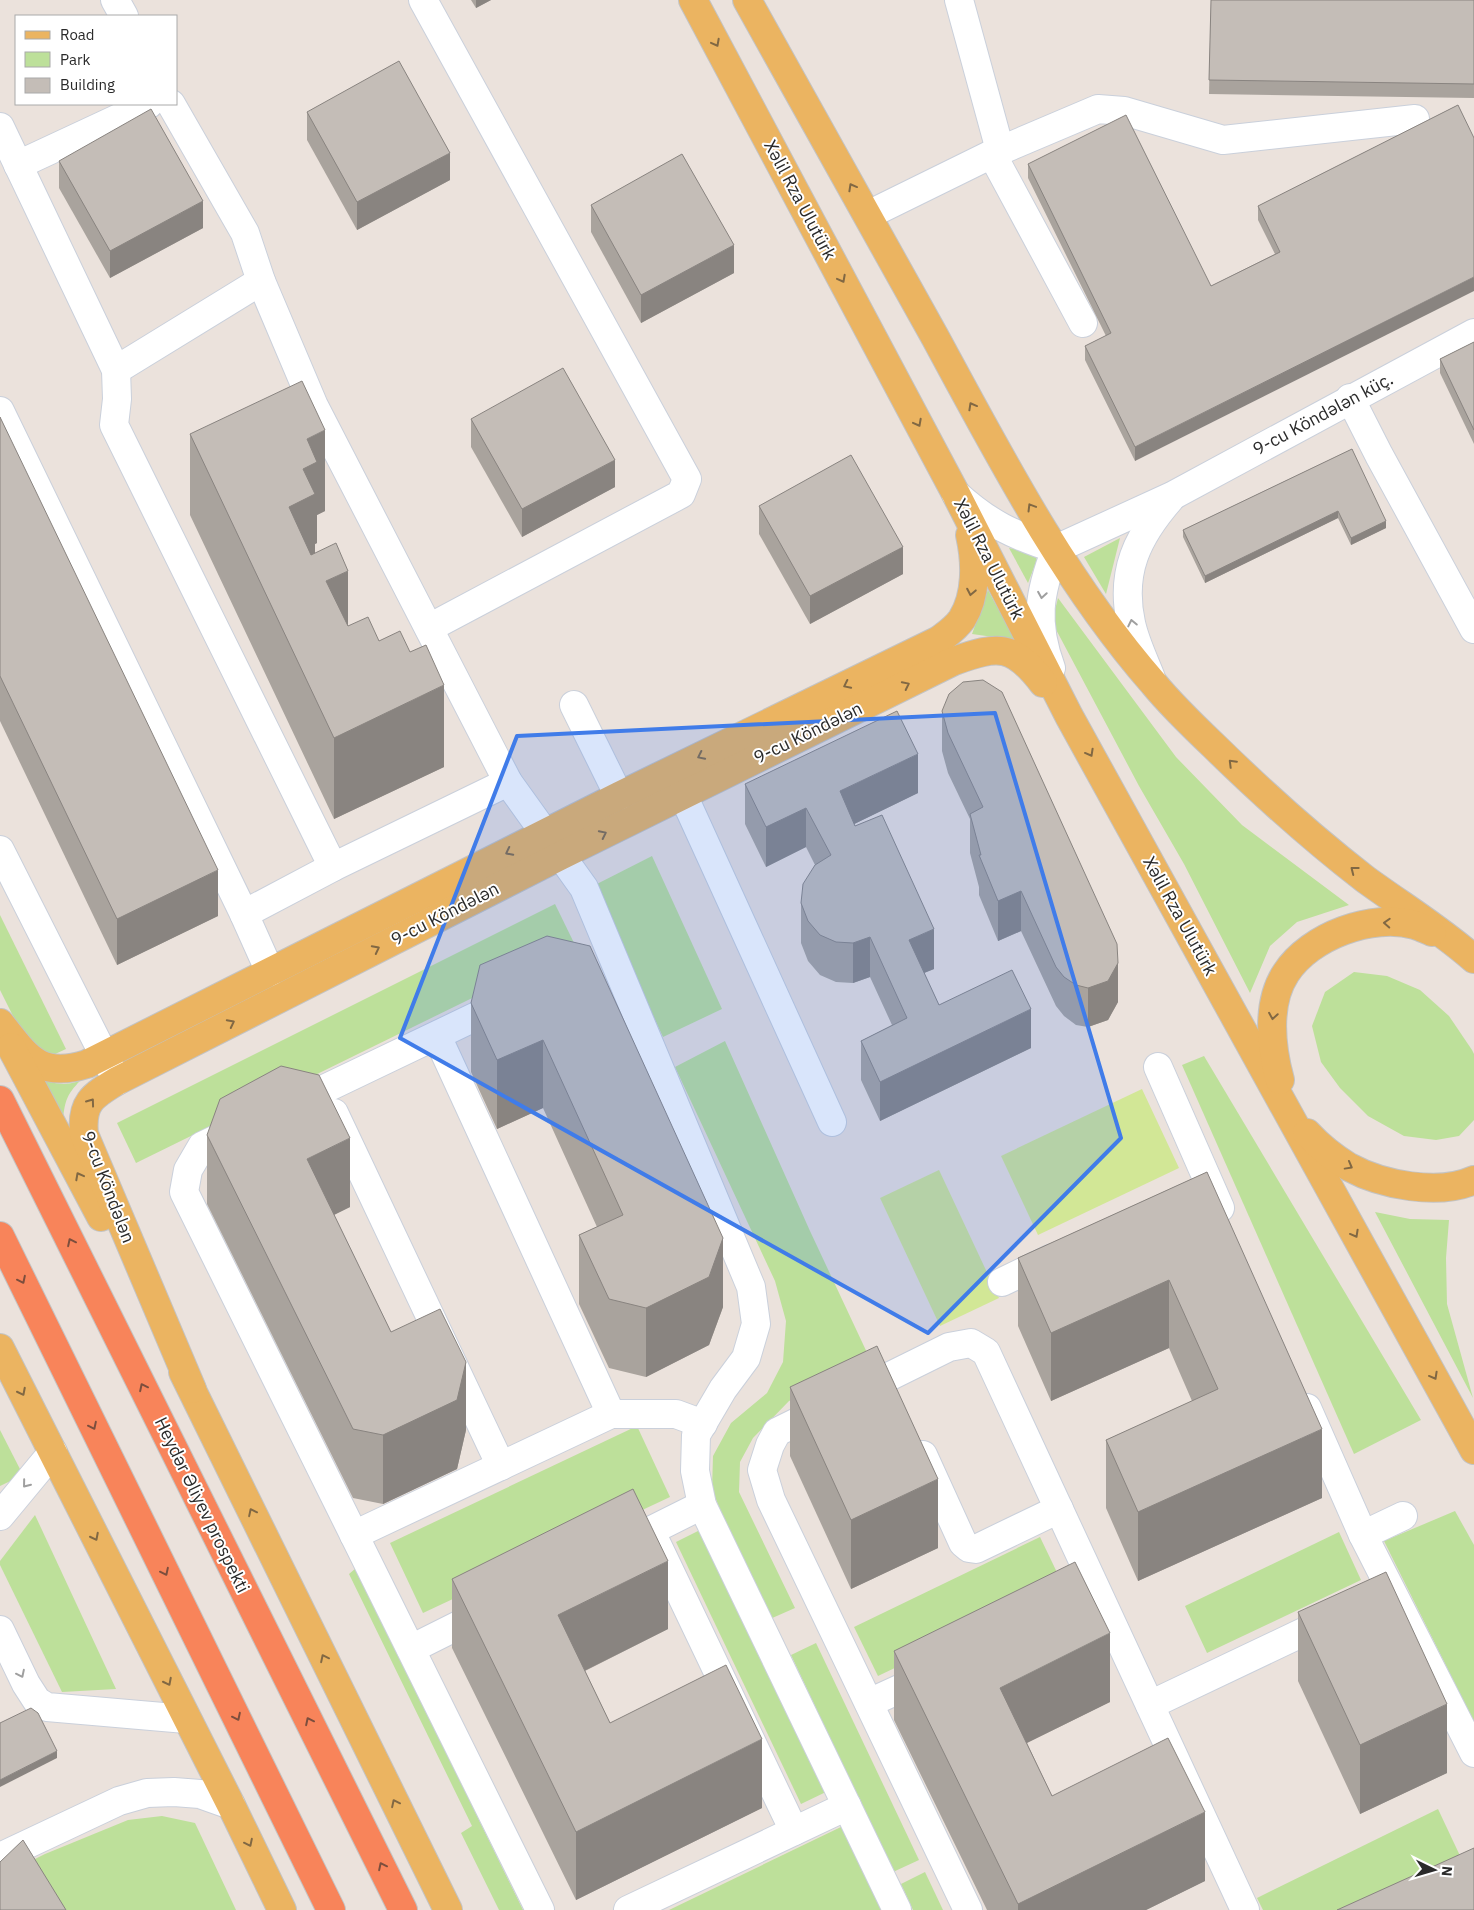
<svg xmlns="http://www.w3.org/2000/svg" width="1474" height="1910" font-family="'IBM Plex Sans',sans-serif">
	<style>
		.green { fill: #bde09a }
		.pitch { fill: #d2e796 }
		.lines { fill: none; stroke-linecap: round; stroke-linejoin: round }
		.minor-casing { stroke: #cad0db; stroke-width: 30 }
		.major-casing { stroke: #c3c3c3; stroke-width: 30 }
		.highway-casing { stroke: #c3c3c3; stroke-width: 30 }
		.minor { stroke: #fff; stroke-width: 28 }
		.major { stroke: #ebb461; stroke-width: 28 }
		.highway { stroke: #f8845a; stroke-width: 28 }
		.wall { fill: #a9a39d }
		.shaded-wall { fill: #898480 }
		.building { fill: #c4bdb7; stroke: #898480 }
		.oneway { stroke: #816843 }
		.oneway2 { stroke: #9f9f9f }
		.oneway3 { stroke: #7c4e3d }
		.marked { fill: #407ce9; fill-opacity: 0.2; stroke: #407ce9; stroke-width: 4; stroke-linejoin: round }
		.labels { text-anchor: middle; stroke-width: 4; stroke-linejoin: round; paint-order: stroke }
		.street-label { font-size: 18px; fill: #2a2a2a; stroke: #fff }
	</style>
	<rect width="100%" height="100%" fill="#ebe2dc"/>
	<g class="green">
		<polygon points="1120,538 1106,594 1084,557"/>
		<polygon points="1009,548 1034,553 1037,560 1028,583"/>
		<polygon points="988,590 1015,640 972,634"/>
		<polygon points="1058,598 1176,757 1242,825 1349,905 1297,922 1270,946 1250,993 1184,864 1139,786 1052,622"/>
		<polygon points="652,856 722,1009 663,1037 593,886"/>
		<polygon points="555,904 576,947 136,1163 117,1123"/>
		<polygon points="0,915 66,1049 53,1055 41,1055 22,1034 0,990"/>
		<polygon points="1354,972 1387,976 1420,990 1449,1016 1472,1050 1474,1054 1474,1120 1459,1136 1436,1140 1404,1136 1368,1116 1340,1088 1321,1062 1312,1026 1325,992"/>
		<polygon points="725,1041 810,1231 870,1359 789,1401 753,1438 740,1462 739,1492 795,1608 770,1619 724,1520 712,1489 713,1456 731,1423 767,1393 783,1362 786,1321 775,1281 675,1067"/>
		<polygon points="1204,1056 1421,1420 1354,1454 1182,1065"/>
		<path d="M41,1079c16,5 22,7 39,2 -13,13 -15,20 -17,38z"/>
		<polygon points="1375,1212 1410,1219 1449,1220 1446,1258 1447,1304 1473,1398"/>
		<polygon points="637,1426 670,1497 423,1613 390,1543"/>
		<polygon points="0,1430 23,1475 0,1486"/>
		<polygon points="1455,1511 1474,1545 1474,1722 1384,1541"/>
		<polygon points="35,1515 116,1689 62,1692 0,1565 0,1561"/>
		<polygon points="702,1529 828,1791 801,1804 676,1542"/>
		<polygon points="1339,1532 1361,1580 1207,1653 1185,1606"/>
		<polygon points="1040,1537 1064,1587 878,1676 854,1627"/>
		<polygon points="356,1568 523,1910 499,1910 461,1833 472,1826 349,1574"/>
		<polygon points="816,1643 919,1860 893,1872 791,1655"/>
		<polygon points="1438,1809 1462,1860 1361,1910 1263,1910 1257,1898"/>
		<polygon points="162,1816 195,1823 236,1910 51,1910 23,1865 45,1854 128,1820"/>
		<polygon points="843,1826 884,1910 669,1910"/>
		<polygon points="925,1872 943,1910 913,1910 901,1884"/>
	</g>
	<g class="pitch">
		<polygon points="1142,1089 1179,1168 1038,1235 1001,1156"/>
		<polygon points="939,1170 999,1298 940,1326 880,1198"/>
	</g>
	<g class="lines">
		<g class="minor-casing">
			<g id="minor">
				<polyline points="115,0 124,16"/>
				<polyline points="423,0 687,479 681,494 429,628"/>
				<polyline points="959,0 1000,150"/>
				<polyline points="171,104 245,233 261,281 314,406 508,782 584,888 751,1287 756,1324 746,1358 723,1389 696,1435 695,1471 702,1505 897,1910"/>
				<polyline points="0,127 116,370 117,399 114,425 333,867"/>
				<polyline points="992,154 1083,323"/>
				<polyline points="18,165 149,104"/>
				<polyline points="868,215 992,154 1098,109 1124,111 1223,140 1415,119"/>
				<polyline points="116,370 261,281"/>
				<polyline points="1350,398 1379,455 1474,629"/>
				<polyline points="0,411 244,914 270,972"/>
				<path d="M956,494c33,30 57,41 100,55l116,-53 302,-163"/>
				<path d="M1051,668c-17,-46 -12,-75 5,-119"/>
				<path d="M1151,678c-7,-18 -16,-36 -20,-55 -11,-51 6,-86 39,-124"/>
				<polyline points="574,705 619,796"/>
				<polyline points="683,795 832,1122"/>
				<polyline points="0,850 117,1081"/>
				<polyline points="244,914 333,867 508,782"/>
				<polyline points="1158,1067 1220,1208"/>
				<polyline points="293,1104 504,1003"/>
				<polyline points="334,1113 501,1466"/>
				<polyline points="240,1128 202,1146 188,1170 184,1192 540,1910"/>
				<polyline points="1002,1282 1052,1258"/>
				<polyline points="1307,1408 1363,1535 1474,1753"/>
				<polyline points="611,1414 676,1414 703,1424"/>
				<polyline points="923,1455 963,1543 969,1548 976,1549 1059,1509"/>
				<polyline points="0,1516 53,1452"/>
				<polyline points="652,1534 794,1831"/>
				<polyline points="354,1535 611,1414 437,1036"/>
				<polyline points="1363,1535 1403,1516"/>
				<polyline points="634,1539 702,1505"/>
				<polyline points="0,1630 26,1684 37,1701 47,1707 186,1719"/>
				<polyline points="411,1649 485,1612"/>
				<polyline points="869,1703 928,1676"/>
				<polyline points="1150,1705 1331,1619"/>
				<polyline points="0,1857 119,1801 147,1793 174,1792 200,1794 231,1805"/>
				<polyline points="628,1910 847,1806"/>
				<polyline points="968,1910 771,1500 762,1470 770,1445 777,1432 949,1347 971,1343 986,1352 1245,1910"/>
			</g>
		</g>
		<g class="major-casing">
			<g id="major">
				<polyline points="693,0 956,494 1069,716 1474,1450"/>
				<path d="M747,0c63,112 126,224 188,337 65,120 129,244 219,347 18,22 39,42 60,62 48,47 98,92 151,133 37,27 75,50 109,80"/>
				<path d="M0,1023c27,34 39,56 87,41l532,-268 320,-156c8,-6 17,-12 23,-21 15,-24 14,-57 8,-84"/>
				<polyline points="11,1047 101,1217"/>
				<path d="M1280,1080c-9,-33 -14,-77 6,-107 24,-37 86,-60 129,-48 6,2 12,5 17,7"/>
				<path d="M1307,1133c12,13 27,25 42,34 33,18 90,29 125,13"/>
				<polyline points="0,1348 231,1805 282,1910"/>
				<polyline points="183,1372 448,1910"/>
				<path d="M192,1389l-108,-255c-3,-31 8,-38 33,-53l443,-225 394,-195c45,-16 59,-17 89,22"/>
			</g>
		</g>
		<g class="highway-casing">
			<g id="highway">
				<polyline points="0,1100 403,1910"/>
				<polyline points="0,1236 331,1910"/>
			</g>
		</g>
		<use href="#minor" class="minor"/>
		<use href="#major" class="major"/>
		<use href="#highway" class="highway"/>
	</g>
	<g class="wall">
		<polygon points="471,0 491,0 476,8"/>
		<polygon points="1211,0 1474,0 1474,98 1209,94"/>
		<polygon points="1458,105 1135,461 1085,360 1085,346 1106,336 1028,178 1028,164 1211,286 1275,254 1258,220 1258,206"/>
		<polygon points="307,112 450,180 357,230 307,140"/>
		<polygon points="59,161 203,228 110,278 59,188"/>
		<polygon points="591,205 734,273 641,323 591,232"/>
		<polygon points="1474,342 1474,444 1440,373 1440,359"/>
		<polygon points="0,417 218,916 117,965 0,721"/>
		<polygon points="471,419 615,487 522,537 471,447"/>
		<polygon points="190,434 325,511 317,515 317,543 315,544 315,553 348,626 379,641 444,767 334,819 190,515"/>
		<polygon points="1352,449 1386,528 1351,545 1338,518 1205,583 1183,537 1183,530"/>
		<polygon points="759,506 903,574 810,624 759,534"/>
		<polygon points="942,711 1118,1002 1108,1020 1088,1027 1076,1025 1064,1016 1056,1006 1021,931 998,941 979,895 979,887 970,853 970,819 948,773 942,751"/>
		<polygon points="745,784 918,793 854,824 934,969 924,973 939,1005 1031,1048 880,1121 861,1080 861,1041 892,1025 870,977 853,983 836,982 820,975 808,961 801,943 801,903 815,865 806,847 766,867 745,824"/>
		<polygon points="547,936 723,1307 709,1345 646,1377 609,1368 579,1304 579,1235 597,1227 543,1108 497,1129 471,1072 471,1003"/>
		<polygon points="207,1135 350,1207 334,1215 391,1332 466,1430 457,1469 383,1504 353,1498 207,1204"/>
		<polygon points="1207,1172 1322,1498 1138,1581 1106,1508 1106,1440 1192,1401 1169,1348 1051,1401 1018,1326 1018,1258"/>
		<polygon points="790,1387 938,1548 851,1589 790,1456"/>
		<polygon points="452,1579 668,1629 585,1671 610,1723 762,1808 576,1900 452,1648"/>
		<polygon points="1298,1612 1447,1773 1360,1814 1298,1681"/>
		<polygon points="894,1651 1110,1702 1027,1743 1052,1796 1205,1881 1146,1910 987,1910 894,1720"/>
	</g>
	<g class="shaded-wall">
		<polygon points="476,0 491,0 476,8"/>
		<polygon points="450,153 450,180 357,230 357,202"/>
		<polygon points="203,201 203,228 110,278 110,251"/>
		<polygon points="734,245 734,273 641,323 641,295"/>
		<polygon points="1474,277 1474,291 1135,461 1135,447"/>
		<polygon points="325,430 325,511 317,515 317,543 315,544 315,576 289,507 303,469 307,439"/>
		<polygon points="615,460 615,487 522,537 522,509"/>
		<polygon points="1338,511 1338,518 1205,583 1205,576"/>
		<polygon points="1386,521 1386,528 1351,545 1351,538"/>
		<polygon points="903,547 903,574 810,624 810,596"/>
		<polygon points="348,571 348,652 326,581"/>
		<polygon points="444,685 444,767 334,819 334,738"/>
		<polygon points="918,754 918,793 840,831 840,791"/>
		<polygon points="806,808 806,847 766,867 766,827"/>
		<polygon points="218,870 218,916 117,965 117,919"/>
		<polygon points="1021,891 1021,931 998,941 998,901"/>
		<polygon points="934,929 934,969 909,979 909,940"/>
		<polygon points="870,937 870,977 853,983 853,943"/>
		<polygon points="1118,963 1118,1002 1108,1020 1088,1027 1088,988"/>
		<polygon points="1031,1009 1031,1048 880,1121 880,1082"/>
		<polygon points="543,1040 543,1108 497,1129 497,1060"/>
		<polygon points="350,1138 350,1207 307,1228 307,1159"/>
		<polygon points="723,1238 723,1307 709,1345 646,1377 646,1308"/>
		<polygon points="1169,1280 1169,1348 1051,1401 1051,1333"/>
		<polygon points="466,1362 466,1430 457,1469 383,1504 383,1435"/>
		<polygon points="1322,1429 1322,1498 1138,1581 1138,1512"/>
		<polygon points="938,1479 938,1548 851,1589 851,1520"/>
		<polygon points="668,1561 668,1629 558,1684 558,1615"/>
		<polygon points="1110,1633 1110,1702 1000,1756 1000,1688"/>
		<polygon points="1447,1704 1447,1773 1360,1814 1360,1745"/>
		<polygon points="762,1739 762,1808 576,1900 576,1832"/>
		<polygon points="57,1751 57,1758 0,1787 0,1780"/>
		<polygon points="1205,1812 1205,1881 1146,1910 1018,1910 1018,1904"/>
	</g>
	<g class="building">
		<polygon points="1211,0 1474,0 1474,84 1209,80"/>
		<polygon points="399,61 450,153 357,202 307,112"/>
		<polygon points="1458,105 1474,138 1474,277 1135,447 1085,346 1111,333 1028,164 1126,115 1211,286 1280,252 1258,206"/>
		<polygon points="151,109 203,201 110,251 59,161"/>
		<polygon points="682,154 734,245 641,295 591,205"/>
		<polygon points="1474,342 1474,430 1440,359"/>
		<polygon points="563,368 615,460 522,509 471,419"/>
		<polygon points="302,381 325,430 307,439 317,462 303,469 315,494 289,507 311,555 336,543 348,571 326,581 348,626 368,617 379,641 400,631 410,652 426,645 444,685 334,738 190,434"/>
		<polygon points="0,417 218,870 117,919 0,676"/>
		<polygon points="1352,449 1386,521 1351,538 1338,511 1205,576 1183,530"/>
		<polygon points="851,455 903,547 810,596 759,506"/>
		<polygon points="983,680 1002,692 1117,944 1118,963 1108,981 1088,988 1076,985 1064,977 1056,967 1021,891 998,901 979,855 981,855 970,814 983,807 948,733 942,711 949,694 963,682"/>
		<polygon points="897,711 918,754 840,791 855,826 882,815 934,929 909,940 939,1005 1012,970 1031,1009 880,1082 861,1041 907,1018 870,937 853,943 836,942 820,935 808,921 801,903 803,884 815,865 831,855 806,808 766,827 745,784"/>
		<polygon points="547,936 590,946 723,1238 709,1277 646,1308 609,1299 579,1235 623,1215 543,1040 497,1060 471,1003 480,965"/>
		<polygon points="281,1066 319,1075 350,1138 307,1159 391,1332 440,1309 466,1362 457,1400 383,1435 353,1429 207,1135 220,1099"/>
		<polygon points="1207,1172 1322,1429 1138,1512 1106,1440 1218,1389 1169,1280 1051,1333 1018,1258"/>
		<polygon points="877,1346 938,1479 851,1520 790,1387"/>
		<polygon points="633,1489 668,1561 558,1615 610,1723 726,1665 762,1739 576,1832 452,1579"/>
		<polygon points="1075,1562 1110,1633 1000,1688 1052,1796 1168,1738 1205,1812 1018,1904 894,1651"/>
		<polygon points="1386,1572 1447,1704 1360,1745 1298,1612"/>
		<polygon points="31,1708 38,1713 57,1751 0,1780 0,1723"/>
		<polygon points="23,1840 66,1910 0,1910 0,1862"/>
		<polygon points="1474,1848 1474,1910 1337,1910"/>
	</g>
	<defs><path id="oneway-chevron" d="M-2-3.5L2.5 0L-2 3.5" fill="none" stroke-width="1.6" stroke-linecap="round" stroke-linejoin="round" transform="scale(1.25)"/></defs>
	<g class="oneway">
		<use href="#oneway-chevron" transform="translate(716 43) rotate(62)"/>
		<use href="#oneway-chevron" transform="translate(852 187) rotate(-119)"/>
		<use href="#oneway-chevron" transform="translate(842 279) rotate(62)"/>
		<use href="#oneway-chevron" transform="translate(972 406) rotate(-119)"/>
		<use href="#oneway-chevron" transform="translate(918 423) rotate(62)"/>
		<use href="#oneway-chevron" transform="translate(1031 507) rotate(-121)"/>
		<use href="#oneway-chevron" transform="translate(971 592) rotate(101)"/>
		<use href="#oneway-chevron" transform="translate(847 685) rotate(154)"/>
		<use href="#oneway-chevron" transform="translate(906 685) rotate(-26)"/>
		<use href="#oneway-chevron" transform="translate(1090 753) rotate(61)"/>
		<use href="#oneway-chevron" transform="translate(701 756) rotate(154)"/>
		<use href="#oneway-chevron" transform="translate(1232 763) rotate(-135)"/>
		<use href="#oneway-chevron" transform="translate(603 834) rotate(-26)"/>
		<use href="#oneway-chevron" transform="translate(509 852) rotate(153)"/>
		<use href="#oneway-chevron" transform="translate(1354 870) rotate(-142)"/>
		<use href="#oneway-chevron" transform="translate(1387 923) rotate(-177)"/>
		<use href="#oneway-chevron" transform="translate(376 949) rotate(-27)"/>
		<use href="#oneway-chevron" transform="translate(1273 1016) rotate(99)"/>
		<use href="#oneway-chevron" transform="translate(231 1023) rotate(-27)"/>
		<use href="#oneway-chevron" transform="translate(91 1102) rotate(-54)"/>
		<use href="#oneway-chevron" transform="translate(1349 1166) rotate(29)"/>
		<use href="#oneway-chevron" transform="translate(79 1176) rotate(-118)"/>
		<use href="#oneway-chevron" transform="translate(1355 1234) rotate(61)"/>
		<use href="#oneway-chevron" transform="translate(1434 1376) rotate(61)"/>
		<use href="#oneway-chevron" transform="translate(22 1392) rotate(63)"/>
		<use href="#oneway-chevron" transform="translate(252 1512) rotate(-116)"/>
		<use href="#oneway-chevron" transform="translate(95 1537) rotate(63)"/>
		<use href="#oneway-chevron" transform="translate(324 1658) rotate(-116)"/>
		<use href="#oneway-chevron" transform="translate(168 1682) rotate(63)"/>
		<use href="#oneway-chevron" transform="translate(395 1803) rotate(-116)"/>
		<use href="#oneway-chevron" transform="translate(249 1843) rotate(64)"/>
	</g>
	<g class="oneway2">
		<use href="#oneway-chevron" transform="translate(1042 595) rotate(99)"/>
		<use href="#oneway-chevron" transform="translate(1132 623) rotate(-102)"/>
		<use href="#oneway-chevron" transform="translate(26 1484) rotate(129)"/>
		<use href="#oneway-chevron" transform="translate(21 1674) rotate(64)"/>
	</g>
	<g class="oneway3">
		<use href="#oneway-chevron" transform="translate(71 1242) rotate(-116)"/>
		<use href="#oneway-chevron" transform="translate(22 1280) rotate(64)"/>
		<use href="#oneway-chevron" transform="translate(143 1387) rotate(-116)"/>
		<use href="#oneway-chevron" transform="translate(93 1426) rotate(64)"/>
		<use href="#oneway-chevron" transform="translate(165 1572) rotate(64)"/>
		<use href="#oneway-chevron" transform="translate(237 1717) rotate(64)"/>
		<use href="#oneway-chevron" transform="translate(309 1721) rotate(-116)"/>
		<use href="#oneway-chevron" transform="translate(382 1866) rotate(-116)"/>
	</g>
	<path class="marked" d="M995,713l126,425 -193,195 -528,-295 117,-302z"/>
	<g class="labels">
		<g class="street-label">
			<text transform="translate(800 200) rotate(62)" y="6">Xəlil Rza Ulutürk</text>
			<text transform="translate(1323 414) rotate(-28)" y="6">9-cu Köndələn küç.</text>
			<text transform="translate(989 559) rotate(63)" y="6">Xəlil Rza Ulutürk</text>
			<text transform="translate(808 733) rotate(-26)" y="6">9-cu Köndələn</text>
			<text transform="translate(445 914) rotate(-27)" y="6">9-cu Köndələn</text>
			<text transform="translate(1180 916) rotate(61)" y="6">Xəlil Rza Ulutürk</text>
			<text transform="translate(108 1187) rotate(69)" y="6">9-cu Köndələn</text>
			<text transform="translate(202 1505) rotate(64)" y="6">Heydər Əliyev prospekti</text>
		</g>
	</g>
	<rect x="15" y="15" width="162" height="90" fill="#ffffff" stroke="#aaaaaa"/>
	<rect x="25" y="31" width="25" height="8" fill="#ebb461" stroke="#aaaaaa"/>
	<text x="60" y="40" font-size="15" fill="#2a2a2a">Road</text>
	<rect x="25" y="52" width="25" height="15" fill="#bde09a" stroke="#aaaaaa"/>
	<text x="60" y="65" font-size="15" fill="#2a2a2a">Park</text>
	<rect x="25" y="78" width="25" height="15" fill="#c4bdb7" stroke="#aaaaaa"/>
	<text x="60" y="90" font-size="15" fill="#2a2a2a">Building</text>
	<g transform="translate(1434 1870) rotate(95)" stroke="#ffffff" stroke-width="4" paint-order="stroke">
	<path d="M0-4L9 19L0 12L-9 19Z" fill="#2a2a2a"/>
	<text y="-8" font-size="14" font-weight="bold" text-anchor="middle" fill="#2a2a2a">N</text>
	</g>
</svg>
